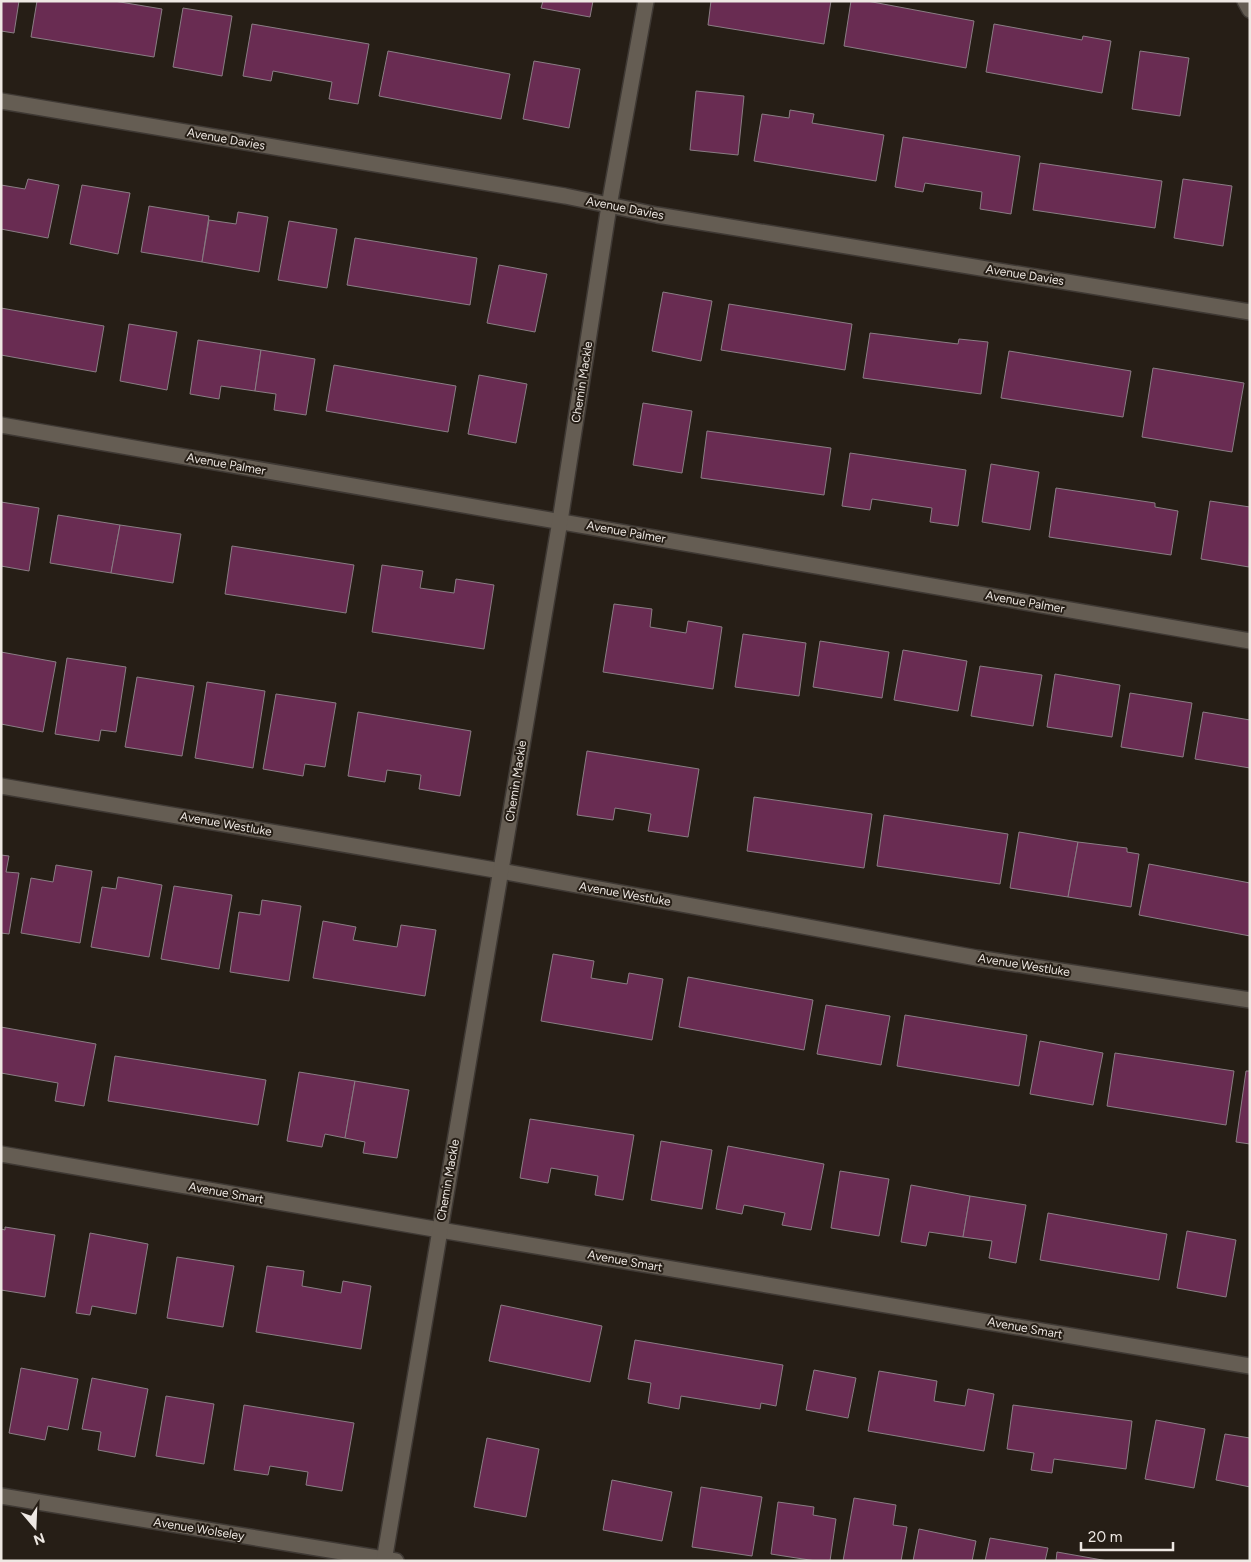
<svg xmlns="http://www.w3.org/2000/svg" width="1251" height="1562" font-family="Figtree,sans-serif">
	<style>
		.building { fill: #692c52; stroke: #8a7d84 }
		.lines { fill: none; stroke-linecap: round; stroke-linejoin: round }
		.minor-casing { stroke: #3f3934; stroke-width: 18 }
		.tertiary-casing { stroke: #3f3934; stroke-width: 18 }
		.minor { stroke: #655d53; stroke-width: 15 }
		.tertiary { stroke: #655d53; stroke-width: 15 }
		.labels { text-anchor: middle; stroke-width: 4; stroke-linejoin: round; paint-order: stroke }
		.street-label { font-size: 12px; fill: #eee8e3; stroke: #261e16 }
	</style>
	<rect width="100%" height="100%" fill="#261e16"/>
	<g class="building">
		<polygon points="1,1 19,1 14,33 1,31"/>
		<polygon points="37,1 114,1 162,9 154,57 31,37"/>
		<polygon points="543,1 593,1 590,17 541,8"/>
		<polygon points="711,1 831,1 824,44 708,25"/>
		<polygon points="851,1 867,1 974,21 966,68 844,46"/>
		<polygon points="183,8 232,16 222,76 173,67"/>
		<polygon points="252,24 369,44 358,104 329,99 332,82 273,71 271,81 243,76"/>
		<polygon points="994,24 1082,40 1083,36 1111,41 1102,93 986,72"/>
		<polygon points="388,51 510,74 501,119 379,96"/>
		<polygon points="1140,51 1189,58 1180,116 1132,109"/>
		<polygon points="534,61 580,69 569,128 523,119"/>
		<polygon points="696,91 744,96 738,155 690,150"/>
		<polygon points="790,110 814,114 812,123 884,135 876,181 754,161 762,114 789,118"/>
		<polygon points="903,137 1020,156 1011,214 980,209 982,192 925,183 923,192 895,187"/>
		<polygon points="1040,163 1162,181 1155,228 1033,210"/>
		<polygon points="28,179 59,185 48,238 1,229 1,185 25,189"/>
		<polygon points="1183,179 1232,186 1223,246 1174,238"/>
		<polygon points="82,185 130,193 118,254 70,244"/>
		<polygon points="149,206 209,216 202,262 141,252"/>
		<polygon points="238,212 268,217 259,272 202,262 209,220 236,224"/>
		<polygon points="289,221 337,229 327,288 278,280"/>
		<polygon points="355,238 477,258 470,305 347,285"/>
		<polygon points="499,265 547,274 535,332 487,323"/>
		<polygon points="663,292 712,301 701,361 652,351"/>
		<polygon points="729,304 852,324 845,370 721,350"/>
		<polygon points="1,308 104,326 96,372 1,355"/>
		<polygon points="129,324 177,332 167,390 120,381"/>
		<polygon points="870,333 958,344 959,339 988,342 981,394 863,378"/>
		<polygon points="198,340 261,350 255,391 221,386 219,399 190,394"/>
		<polygon points="261,350 315,359 306,415 274,410 276,394 255,391"/>
		<polygon points="1009,351 1131,371 1123,417 1001,398"/>
		<polygon points="334,365 456,386 448,432 326,411"/>
		<polygon points="1153,368 1244,383 1232,452 1142,437"/>
		<polygon points="479,375 527,384 516,443 468,434"/>
		<polygon points="643,403 692,411 682,473 633,465"/>
		<polygon points="707,431 831,448 824,495 701,478"/>
		<polygon points="850,453 966,470 958,526 930,522 932,508 872,499 870,510 842,506"/>
		<polygon points="991,464 1039,472 1030,530 982,522"/>
		<polygon points="1056,488 1155,503 1155,507 1178,511 1171,555 1049,537"/>
		<polygon points="1210,501 1250,507 1249,567 1201,559"/>
		<polygon points="1,502 39,508 29,571 1,566"/>
		<polygon points="58,515 120,525 111,573 50,563"/>
		<polygon points="120,525 181,534 173,583 111,573"/>
		<polygon points="232,546 354,565 346,613 225,594"/>
		<polygon points="382,565 423,571 420,588 454,593 456,579 494,585 484,649 372,632"/>
		<polygon points="614,604 652,609 650,627 686,633 688,621 722,627 713,689 603,672"/>
		<polygon points="743,634 806,643 799,696 735,687"/>
		<polygon points="820,641 889,652 882,698 813,687"/>
		<polygon points="903,650 967,661 958,711 894,700"/>
		<polygon points="1,652 56,662 43,732 1,724"/>
		<polygon points="67,658 126,667 116,732 101,730 99,741 55,734"/>
		<polygon points="980,666 1042,675 1033,726 971,716"/>
		<polygon points="1055,674 1120,685 1112,737 1047,727"/>
		<polygon points="137,677 194,686 182,756 125,747"/>
		<polygon points="207,682 265,691 253,768 195,758"/>
		<polygon points="1130,693 1192,703 1183,757 1121,747"/>
		<polygon points="276,694 336,703 325,767 305,764 303,776 263,769"/>
		<polygon points="358,712 471,731 460,796 419,789 421,775 387,770 385,782 348,776"/>
		<polygon points="1203,712 1250,720 1250,768 1195,759"/>
		<polygon points="587,751 699,769 688,837 648,831 651,814 615,808 613,820 577,815"/>
		<polygon points="754,797 872,814 864,868 747,851"/>
		<polygon points="884,815 1008,834 1000,884 877,866"/>
		<polygon points="1019,832 1078,842 1068,897 1010,888"/>
		<polygon points="1078,842 1127,848 1127,852 1139,854 1131,907 1068,897"/>
		<polygon points="1,855 9,856 6,872 19,873 9,934 1,933"/>
		<polygon points="1149,864 1250,883 1250,936 1139,915"/>
		<polygon points="56,865 92,871 80,943 21,933 31,878 53,882"/>
		<polygon points="118,877 162,885 149,957 91,947 102,887 116,889"/>
		<polygon points="174,886 232,895 219,969 161,959"/>
		<polygon points="262,900 301,906 289,981 230,972 239,912 260,915"/>
		<polygon points="323,921 356,927 353,940 397,947 401,925 436,930 425,996 313,978"/>
		<polygon points="553,954 594,961 591,978 627,984 629,973 663,979 652,1040 541,1021"/>
		<polygon points="688,977 813,1000 804,1050 679,1027"/>
		<polygon points="826,1005 890,1016 881,1065 817,1054"/>
		<polygon points="905,1015 1027,1035 1019,1086 897,1066"/>
		<polygon points="1,1027 96,1044 84,1106 55,1101 58,1083 1,1073"/>
		<polygon points="1040,1041 1103,1053 1093,1105 1030,1094"/>
		<polygon points="1115,1053 1234,1071 1226,1125 1107,1106"/>
		<polygon points="115,1056 266,1080 258,1125 108,1101"/>
		<polygon points="1246,1071 1250,1071 1250,1144 1236,1142"/>
		<polygon points="299,1072 355,1081 345,1138 325,1134 322,1147 287,1141"/>
		<polygon points="355,1081 409,1090 397,1158 363,1153 365,1142 345,1138"/>
		<polygon points="530,1119 634,1135 623,1200 595,1195 598,1176 551,1168 548,1183 520,1178"/>
		<polygon points="661,1141 712,1150 702,1209 651,1200"/>
		<polygon points="728,1146 824,1164 811,1230 782,1225 785,1213 744,1205 742,1214 716,1209"/>
		<polygon points="840,1171 889,1179 879,1236 831,1228"/>
		<polygon points="911,1185 970,1196 963,1237 929,1232 926,1246 901,1242"/>
		<polygon points="970,1196 1026,1205 1016,1263 989,1258 992,1241 963,1237"/>
		<polygon points="1048,1213 1167,1234 1159,1280 1040,1260"/>
		<polygon points="5,1227 55,1235 45,1297 1,1290 1,1229 5,1230"/>
		<polygon points="1187,1231 1236,1240 1226,1297 1177,1288"/>
		<polygon points="90,1233 148,1244 136,1314 92,1306 90,1315 76,1313"/>
		<polygon points="177,1257 234,1266 223,1327 167,1318"/>
		<polygon points="267,1266 304,1271 302,1286 341,1293 343,1281 371,1286 361,1349 256,1332"/>
		<polygon points="501,1305 602,1326 590,1382 489,1361"/>
		<polygon points="635,1340 783,1365 776,1406 761,1403 760,1409 681,1396 679,1409 648,1403 651,1383 628,1379"/>
		<polygon points="21,1368 78,1379 68,1430 48,1426 45,1440 9,1433"/>
		<polygon points="814,1370 856,1378 848,1418 806,1410"/>
		<polygon points="879,1371 937,1381 934,1401 965,1406 968,1389 994,1394 984,1451 868,1431"/>
		<polygon points="92,1378 148,1389 135,1457 98,1450 101,1432 82,1429"/>
		<polygon points="166,1396 214,1404 204,1464 156,1456"/>
		<polygon points="244,1405 354,1423 342,1491 306,1485 308,1472 270,1466 268,1475 234,1470"/>
		<polygon points="1013,1405 1132,1421 1126,1469 1054,1459 1052,1473 1031,1470 1034,1453 1007,1449"/>
		<polygon points="1156,1420 1205,1429 1194,1488 1145,1479"/>
		<polygon points="1225,1434 1250,1438 1250,1487 1216,1480"/>
		<polygon points="487,1438 539,1449 526,1517 474,1507"/>
		<polygon points="612,1480 672,1492 662,1541 603,1530"/>
		<polygon points="701,1487 762,1497 752,1556 692,1547"/>
		<polygon points="854,1498 896,1505 893,1525 907,1527 901,1561 843,1561"/>
		<polygon points="778,1502 814,1507 813,1515 836,1519 830,1561 816,1561 771,1554"/>
		<polygon points="919,1529 976,1541 972,1561 913,1561"/>
		<polygon points="990,1538 1048,1548 1045,1561 985,1561"/>
		<polygon points="1057,1552 1108,1561 1056,1561"/>
	</g>
	<g class="lines">
		<g class="minor-casing">
			<g id="minor">
				<polyline points="1245,1 1250,10"/>
				<polyline points="1,101 565,196 657,215 1250,312"/>
				<polyline points="1,425 1250,641"/>
				<polyline points="1,786 501,871 977,958 1250,1000"/>
				<polyline points="1,1154 440,1230 1250,1366"/>
				<polyline points="1,1496 396,1561"/>
			</g>
		</g>
		<g class="tertiary-casing">
			<polyline id="tertiary" points="384,1561 560,521 609,206 646,1"/>
		</g>
		<use href="#minor" class="minor"/>
		<use href="#tertiary" class="tertiary"/>
	</g>
	<g class="labels">
		<g class="street-label">
			<text transform="translate(226 139) rotate(10)" y="4">Avenue Davies</text>
			<text transform="translate(625 208) rotate(11)" y="4">Avenue Davies</text>
			<text transform="translate(1025 275) rotate(9)" y="4">Avenue Davies</text>
			<text transform="translate(582 382) rotate(-81)" y="4">Chemin Mackle</text>
			<text transform="translate(226 464) rotate(10)" y="4">Avenue Palmer</text>
			<text transform="translate(626 532) rotate(10)" y="4">Avenue Palmer</text>
			<text transform="translate(1025 602) rotate(10)" y="4">Avenue Palmer</text>
			<text transform="translate(516 781) rotate(-81)" y="4">Chemin Mackle</text>
			<text transform="translate(226 824) rotate(10)" y="4">Avenue Westluke</text>
			<text transform="translate(625 894) rotate(10)" y="4">Avenue Westluke</text>
			<text transform="translate(1024 965) rotate(9)" y="4">Avenue Westluke</text>
			<text transform="translate(448 1180) rotate(-80)" y="4">Chemin Mackle</text>
			<text transform="translate(226 1193) rotate(10)" y="4">Avenue Smart</text>
			<text transform="translate(625 1261) rotate(10)" y="4">Avenue Smart</text>
			<text transform="translate(1025 1328) rotate(10)" y="4">Avenue Smart</text>
			<text transform="translate(199 1529) rotate(9)" y="4">Avenue Wolseley</text>
		</g>
	</g>
	<rect width="1251" height="1562" fill="none" stroke="#eee8e3" stroke-width="5"/>
	<g transform="translate(35 1527) rotate(161)" stroke="#261e16" stroke-width="4" paint-order="stroke">
	<path d="M0-4L9 19L0 12L-9 19Z" fill="#eee8e3"/>
	<text y="-8" font-size="14" font-weight="bold" text-anchor="middle" fill="#eee8e3">N</text>
	</g>
	<path d="M1081 1542v8h92v-8" fill="none" stroke="#eee8e3" stroke-width="2.5"/>
	<text x="1088" y="1542" font-size="15" fill="#eee8e3" stroke="#261e16" stroke-width="4" paint-order="stroke">20 m</text>
</svg>
